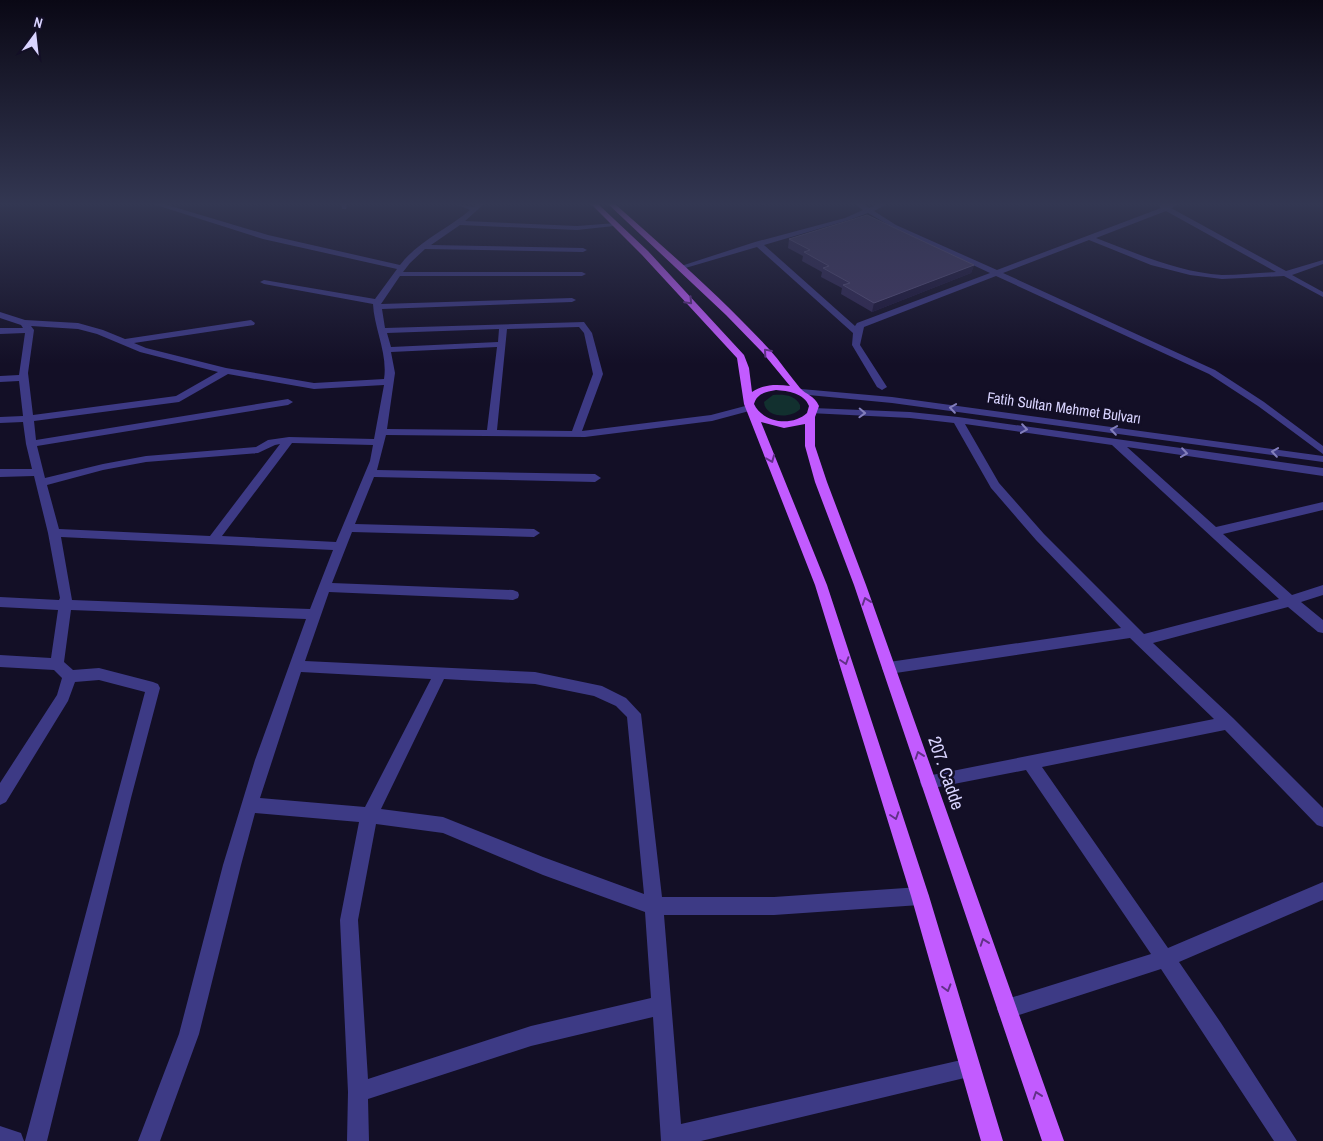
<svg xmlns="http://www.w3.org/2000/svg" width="1323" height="1141" font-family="'Archivo Narrow',sans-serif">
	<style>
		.green { fill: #12302f }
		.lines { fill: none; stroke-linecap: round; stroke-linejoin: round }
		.minor { fill: #3d3a85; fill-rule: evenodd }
		.major { fill: #c25bff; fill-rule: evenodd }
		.wall { fill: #312854 }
		.shaded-wall { fill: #1d163a }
		.building { fill: #433a66; stroke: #5a527e }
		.oneway { stroke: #623188 }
		.oneway2 { stroke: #837fbc }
		.labels { text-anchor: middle; stroke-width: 5; stroke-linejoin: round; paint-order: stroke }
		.street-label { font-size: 15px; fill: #d9d4ff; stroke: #130f26 }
		.near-street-label { font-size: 18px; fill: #d9d4ff; stroke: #130f26 }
	</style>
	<rect width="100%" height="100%" fill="#130f26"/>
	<path class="green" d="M773,395c11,-1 22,0 27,10v4c-9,10 -35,9 -36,-7z"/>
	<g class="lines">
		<g class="minor">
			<path d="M153,204h11l104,31 132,30c18,-24 48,-36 70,-55l-14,-6 18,3 3,-3h7l-19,17 112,5 39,-3 2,1 -4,2 -37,4 -117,-5 -29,20 152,3 4,2 -4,2 -158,-3 -15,14 -7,9h179l4,2 -4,2h-182l-19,28 191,-6 4,2 -4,2 -190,7 3,19 199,-6 8,11 11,41 -21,57 129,-16 38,-10 4,1v4l-41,11 -127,16 -199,-2 -9,35 218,4 6,4 -6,4 -221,-5 -19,47 179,5 6,4 -6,4 -182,-5 -20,51 181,7 5,2 1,3 -1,3 -5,2 -184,-8 -24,69 230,11 67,14 24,12 15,16 21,183h112l146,-10 6,3 3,6 -3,6 -6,3 -146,10h-110l17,209 289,-66 7,3 3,7 -3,7 -276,66h-40l-8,-124 -122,29 -163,53 1,42h-22l1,-49 -8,-172 19,-98 -104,-9 -14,52 -42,169 -39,107h-22l41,-107 44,-169 32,-105 51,-141 -235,-9 -7,52 9,8 26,-2 54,14 5,2 2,4 -29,110 -84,343h-22l120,-449 -46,-12 -24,2 -7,19 -62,101 -6,3v-22l57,-88 5,-17 -8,-8 -54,-3v-12l51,3 7,-48 -58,-3v-10l59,3 1,-2 -12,-65 -14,-57 -34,1v-8h32l-6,-25 -3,-22 -23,1v-6l23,-1 -4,-35 -19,1v-6l19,-1 6,-42 -25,1v-6h23l-2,-3 -21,-7v-6l25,8 53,3 25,7 22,9 126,-19 4,3 -1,2 -120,18 12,5 80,20 88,15 70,-4c4,-25 -10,-51 -11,-75l-109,-20 -4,-2 4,-2 111,19 22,-30 -134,-30zM31,326l47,3 19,5 43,18 78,20 -42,24 -143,19 -5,-42 6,-43zM579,327l5,6 9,41 -21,57 -75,-1 10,-101zM499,329l-1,13 -107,5 -4,-14zM497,347l-10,83 -100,-1 8,-56 -4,-21zM228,374l86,15 70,-4 -10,54 -85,-2 -21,3 -12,7 -110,9 -43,8 -58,14 -8,-32 251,-41 5,-3 -5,-3 -252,41 -2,-19 145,-19zM292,443l81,2 -3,16 -34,81 -114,-6zM280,444l-70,92 -151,-7 -12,-44 56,-15 43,-8 112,-9 17,-8zM61,537l272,13 -23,59 -238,-9zM301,672l130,7 -66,128 -105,-9zM444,679l91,5 59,12 22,10 11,11 17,177 -101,-37 -100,-40 -62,-8zM376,824l67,9 100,42 102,37 6,86 -120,28 -163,53 -10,-159z"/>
			<polygon points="341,204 347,204 346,209 342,209"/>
			<path d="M855,204h8l6,4 9,-4h9l-13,7 22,14 101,45 164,-62 -2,-2 2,-2h19l-9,4 115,63 37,-11v4l-31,11 31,17v5l-39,-21 -62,3 -32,-4 -39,-10 -62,-25 -86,33 212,97 49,32 59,44v8l-65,-48 -49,-32 -213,-98 -132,51 -4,18 27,42 -5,3 -5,-3 -25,-42 1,-12 -96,-86 -75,22 -4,-2 77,-25 90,-24 18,-8zM1166,211l110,61c-18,1 -37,3 -54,3 -45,-3 -86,-22 -126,-37zM868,213l24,14 98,46 -133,50 -2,3 -91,-81 85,-25z"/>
			<polygon points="801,389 892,397 1323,456 1323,462 892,403 798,394 798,390"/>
			<path d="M813,408l97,4 48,5 365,51v8l-196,-29 89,80 107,-25v8l-100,24 69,61 31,-10v10l-22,7 22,18v13l-5,-1 -30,-25 -135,36 80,75 90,90v19l-6,-2 -92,-95 -183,37 126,181 155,-66v18l-144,62 42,61 76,118h-23l-113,-172 -154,50 -7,-3 -3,-7 3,-7 7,-3 144,-45 -125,-184 -98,19 -6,-2 -2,-5 2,-5 292,-58 -84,-81 -241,36 -5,-2 -2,-4 2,-4 5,-2 232,-34 -85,-88 -45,-52 -37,-65 -44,-5 -101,-5v-4zM965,424l147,21 167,154 -135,35 -100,-100 -45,-51z"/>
			<polygon points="0,1126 21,1133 24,1141 0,1141"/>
		</g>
		<path class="major" d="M591,204h7l50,47 96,104 5,13 3,24c11,-8 25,-8 38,-6l-28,-34 -36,-37 -118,-111h7c53,47 106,93 154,145 11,12 20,26 31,39 6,7 14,7 19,18l-4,11v29l12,36 39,103 198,556h-22l-188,-556 -39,-103 -10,-36v-22l-21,4 -23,-6 66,163 102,311 74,245h-22l-70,-245 -96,-311 -71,-181 -7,-46 -95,-103zM776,390c12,1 28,3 33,16l-2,7c-15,14 -44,10 -53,-9 3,-11 12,-12 22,-14z"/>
	</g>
	<polygon class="wall" points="789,239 974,265 971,273 872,312 841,294 842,288 821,277 822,272 802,261 803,256 788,248"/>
	<polygon class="shaded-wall" points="974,265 971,273 872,312 874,303"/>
	<polygon class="building" points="867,215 974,265 874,303 843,285 850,283 823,268 829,266 804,252 810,250 789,239"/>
	<defs><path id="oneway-chevron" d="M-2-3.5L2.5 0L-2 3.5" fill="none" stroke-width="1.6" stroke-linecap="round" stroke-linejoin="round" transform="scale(1.25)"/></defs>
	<g class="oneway">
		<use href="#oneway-chevron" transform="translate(689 301) rotate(47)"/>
		<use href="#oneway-chevron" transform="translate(767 352) rotate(-131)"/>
		<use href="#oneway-chevron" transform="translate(771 459) rotate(68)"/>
		<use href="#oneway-chevron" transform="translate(866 601) rotate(-109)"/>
		<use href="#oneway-chevron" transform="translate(845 661) rotate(72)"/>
		<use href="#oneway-chevron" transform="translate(919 755) rotate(-109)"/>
		<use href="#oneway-chevron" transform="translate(895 816) rotate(72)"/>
		<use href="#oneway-chevron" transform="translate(984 942) rotate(-109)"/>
		<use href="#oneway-chevron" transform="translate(947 988) rotate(74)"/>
		<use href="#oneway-chevron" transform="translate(1037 1095) rotate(-109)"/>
	</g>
	<g class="oneway2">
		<use href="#oneway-chevron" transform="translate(953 408) rotate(-172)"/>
		<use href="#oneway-chevron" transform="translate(862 413) rotate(2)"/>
		<use href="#oneway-chevron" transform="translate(1024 429) rotate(8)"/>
		<use href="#oneway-chevron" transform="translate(1114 430) rotate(-172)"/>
		<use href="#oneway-chevron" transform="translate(1275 452) rotate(-172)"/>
		<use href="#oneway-chevron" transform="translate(1184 453) rotate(8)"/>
	</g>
	<linearGradient id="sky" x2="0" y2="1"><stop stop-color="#0a0815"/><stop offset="0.56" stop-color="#333752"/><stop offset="1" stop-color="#333752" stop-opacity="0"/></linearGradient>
	<rect width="1323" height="364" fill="url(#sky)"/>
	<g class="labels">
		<g class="street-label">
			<text transform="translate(1064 408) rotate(8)" y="5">Fatih Sultan Mehmet Bulvarı</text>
		</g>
		<g class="near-street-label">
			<text transform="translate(946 773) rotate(71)" y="6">207. Cadde</text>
		</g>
	</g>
	<g transform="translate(35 35) rotate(15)" stroke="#130f26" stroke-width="4" paint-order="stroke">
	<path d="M0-4L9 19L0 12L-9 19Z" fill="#d9d4ff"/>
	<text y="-8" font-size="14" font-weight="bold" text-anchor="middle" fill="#d9d4ff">N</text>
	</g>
</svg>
